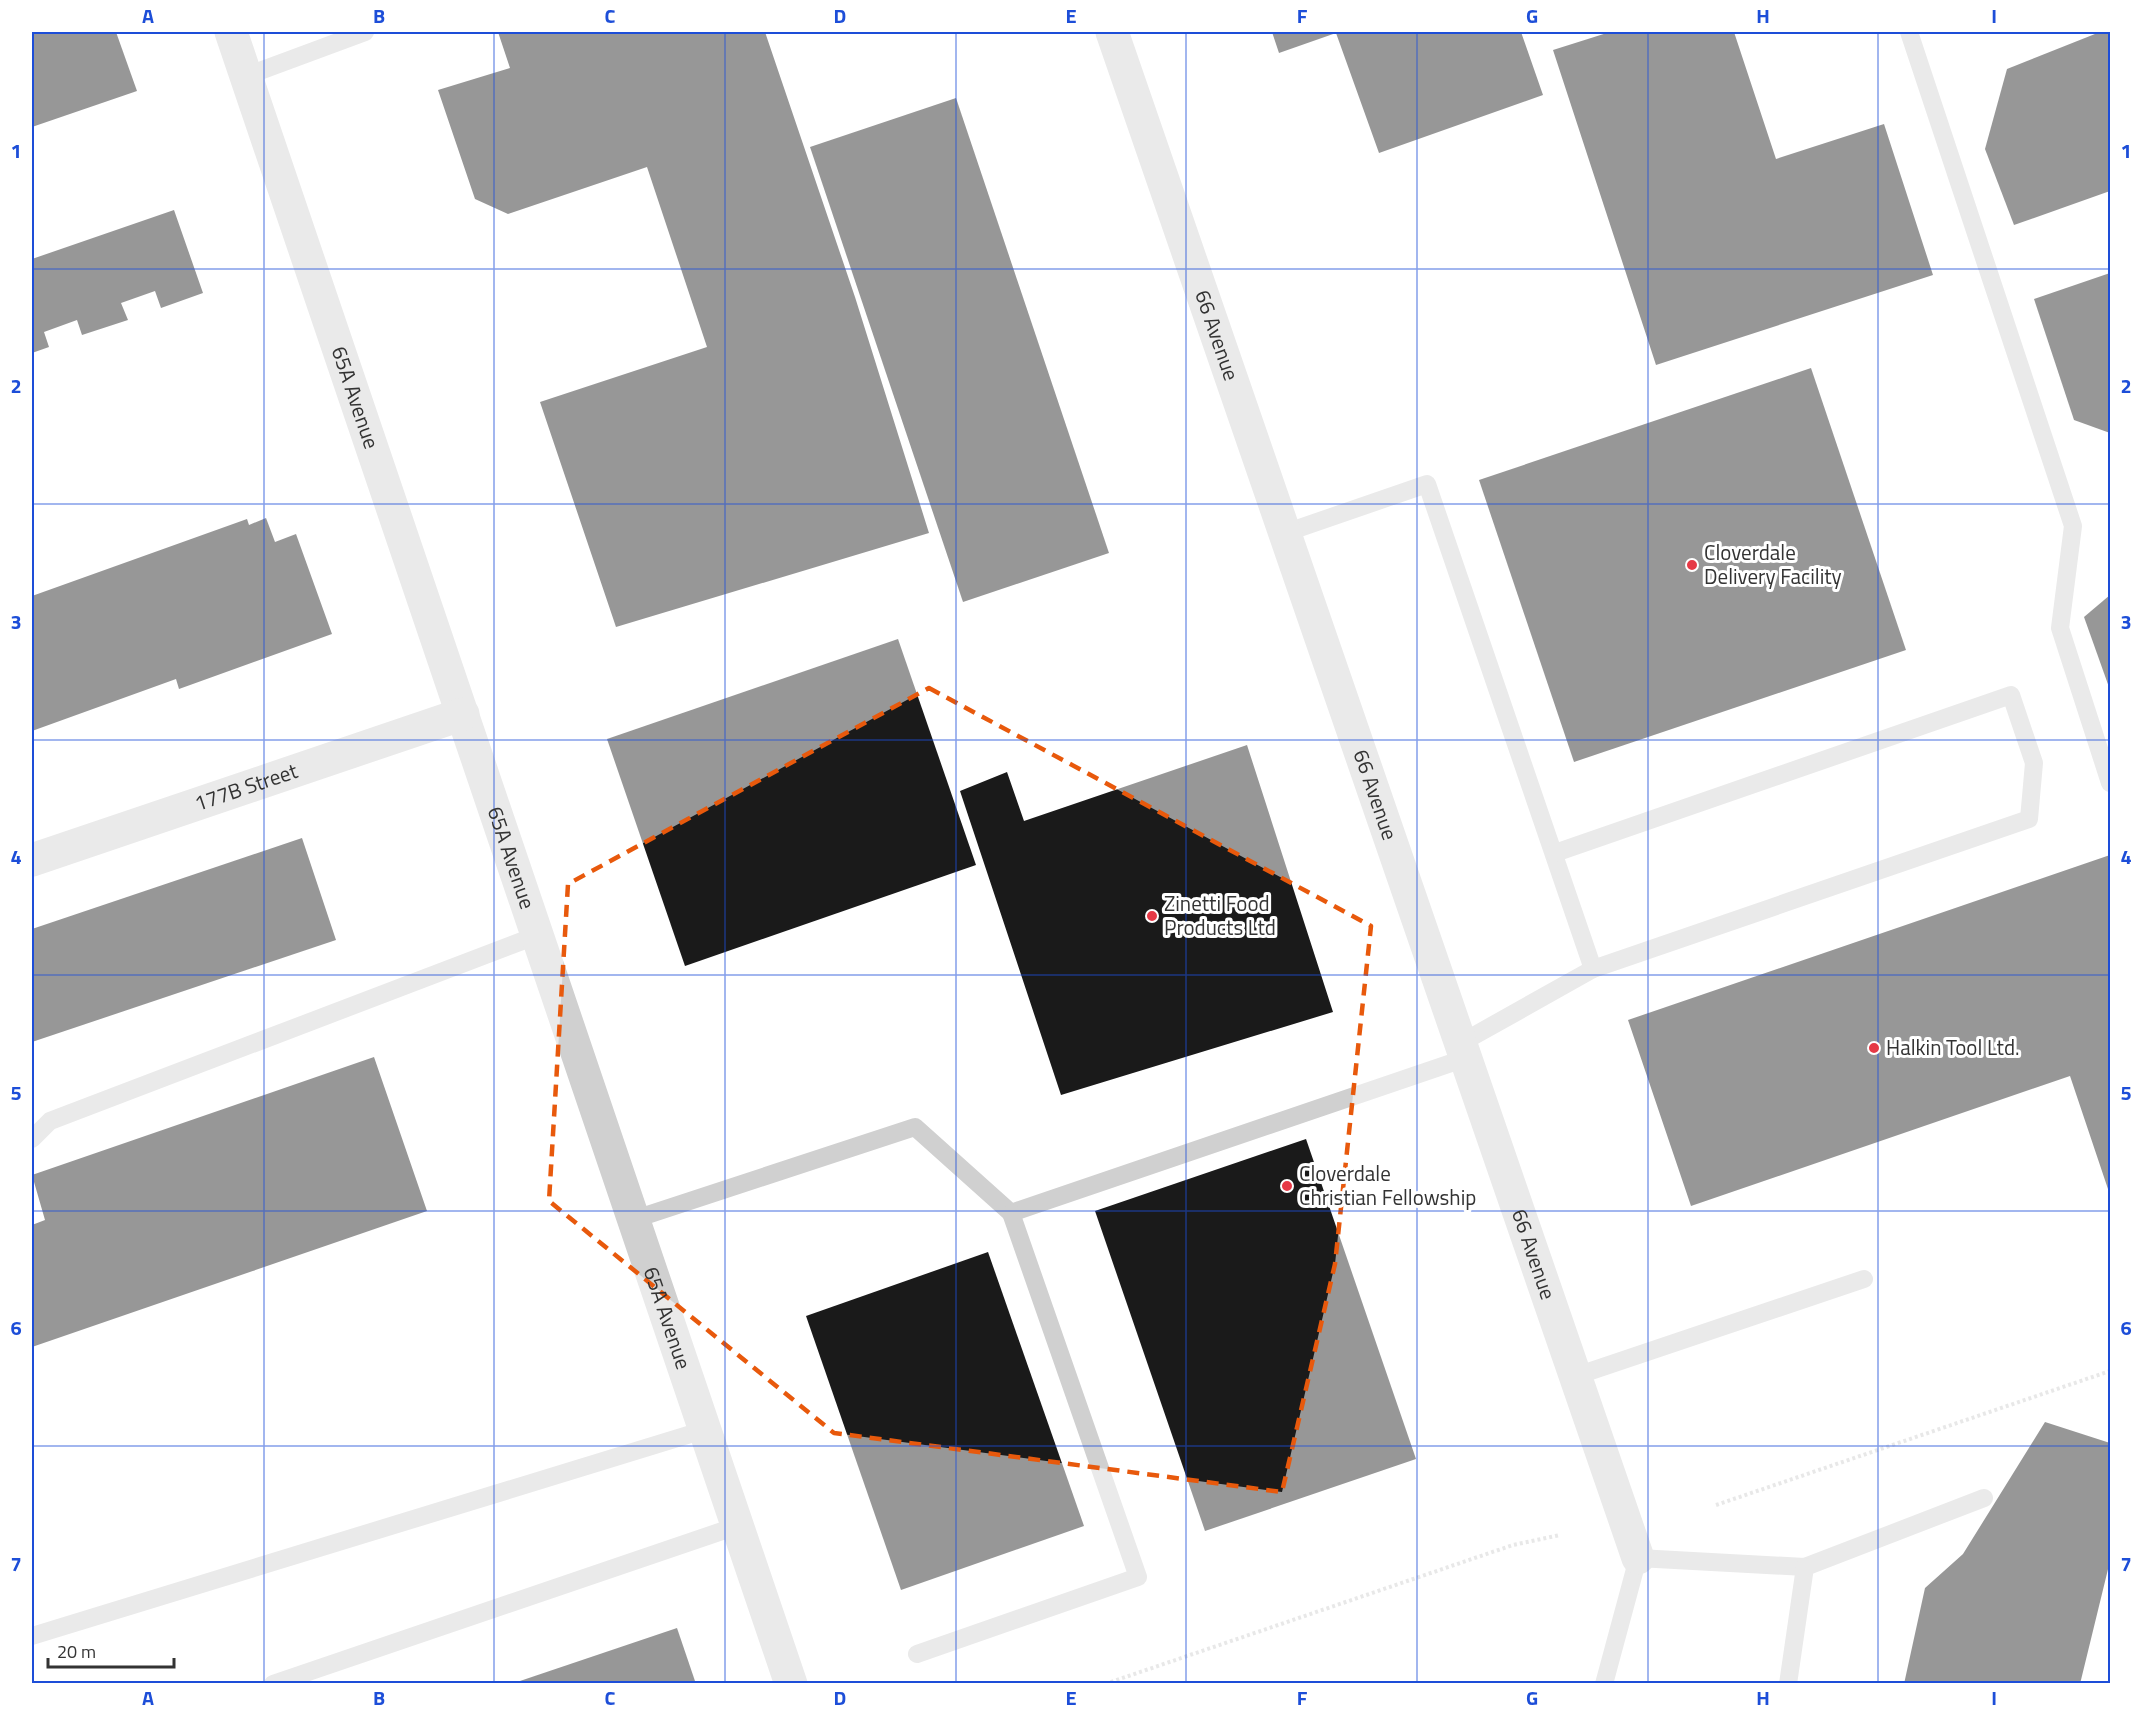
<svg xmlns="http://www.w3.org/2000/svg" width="2142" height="1715" font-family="'Titillium Web',sans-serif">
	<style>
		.building { fill: #1a1a1a }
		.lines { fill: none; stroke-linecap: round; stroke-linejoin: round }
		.path { stroke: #cdcdcd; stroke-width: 4; stroke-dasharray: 3 3; stroke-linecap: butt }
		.service { stroke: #d0d0d0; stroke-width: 18 }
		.minor { stroke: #d0d0d0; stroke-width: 33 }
		.marked { fill: none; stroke: #e8590c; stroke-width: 4.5; stroke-dasharray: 12 8; stroke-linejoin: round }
		.grid { fill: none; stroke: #1d4ed8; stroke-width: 1.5; stroke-opacity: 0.55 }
		.poi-dot { fill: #e63946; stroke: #fff; stroke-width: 2 }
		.labels { text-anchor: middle; stroke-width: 6; stroke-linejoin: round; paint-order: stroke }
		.street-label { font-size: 21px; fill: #333; stroke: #fff }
		.poi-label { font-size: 21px; fill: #333; stroke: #fff; text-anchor: start }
		.neatline { fill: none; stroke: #1d4ed8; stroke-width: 2 }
		.grid-label { font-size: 20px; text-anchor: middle; font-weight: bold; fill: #1d4ed8 }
	</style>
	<rect width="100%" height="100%" fill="#fff"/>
	<g class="building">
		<polygon points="32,32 116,32 137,91 32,127"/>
		<polygon points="498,32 765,32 855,297 929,533 616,627 540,402 707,347 647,167 508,214 475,199 438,90 510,68"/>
		<polygon points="1272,32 1521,32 1543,95 1379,153 1336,33 1279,53"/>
		<polygon points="1610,32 1734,32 1776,159 1884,124 1933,275 1656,365 1553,50"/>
		<polygon points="2100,32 2110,32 2110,191 2014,225 1985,149 2007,69"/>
		<polygon points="956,98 1109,553 963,602 810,147"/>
		<polygon points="174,210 203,293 161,308 155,291 121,303 128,320 82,335 77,320 44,332 49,347 32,353 32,259"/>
		<polygon points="2110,273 2110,433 2074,420 2034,299"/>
		<polygon points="1811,368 1906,650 1574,762 1479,480"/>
		<polygon points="266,518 275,542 296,534 332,634 179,689 176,679 32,731 32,596 247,519 249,525"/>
		<polygon points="2110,595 2110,690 2084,617"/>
		<polygon points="898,639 976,865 685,966 607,739"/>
		<polygon points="1247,745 1333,1012 1061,1095 960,791 1007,772 1024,821"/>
		<polygon points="302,838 336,940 32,1042 32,929"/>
		<polygon points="2110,855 2110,1195 2070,1076 1691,1206 1628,1020"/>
		<polygon points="374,1057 427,1211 32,1347 32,1225 45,1220 32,1175"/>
		<polygon points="1306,1139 1416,1459 1205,1531 1095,1211"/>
		<polygon points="988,1252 1084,1526 901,1590 806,1316"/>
		<polygon points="2045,1422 2110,1443 2110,1561 2080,1684 1904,1684 1925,1588 1963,1554"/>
		<polygon points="677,1628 696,1684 514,1684 514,1683"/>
	</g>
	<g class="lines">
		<g class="path">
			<polyline points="1716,1505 2110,1371"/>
			<polyline points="1105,1684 1513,1545 1560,1535"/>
		</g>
		<g class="service">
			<polyline points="1909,32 2073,526 2060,628 2110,783"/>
			<polyline points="246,76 365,32"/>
			<polyline points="1285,533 1427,484 1593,969"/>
			<polyline points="1461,1043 1593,969 2029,819 2034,763 2011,695 1555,853"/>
			<polyline points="32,1139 50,1121 538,935"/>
			<polyline points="632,1220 915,1127 1011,1213 1466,1058"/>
			<polyline points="1576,1376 1864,1279"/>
			<polyline points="32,1636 704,1430"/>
			<polyline points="917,1654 1138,1577 1011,1213"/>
			<polyline points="273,1684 737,1526"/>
			<polyline points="1604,1684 1638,1558 1805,1567 1984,1498"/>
			<polyline points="1788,1684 1805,1567"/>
		</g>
		<g class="minor">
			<path id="s1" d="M231,32l560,1652"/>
			<path id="s2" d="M1112,32l526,1526"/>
			<path id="s3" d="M32,860l431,-146"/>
		</g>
	</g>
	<path d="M0 0H2142V1715H0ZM929,688l442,238 -36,338 -53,228 -448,-59 -285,-232 19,-317z" fill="#fff" fill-opacity=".55" fill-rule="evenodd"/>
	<path class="marked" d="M929,688l442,238 -36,338 -53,228 -448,-59 -285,-232 19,-317z"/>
	<path class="grid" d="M264,32v1652M494,32v1652M725,32v1652M956,32v1652M1186,32v1652M1417,32v1652M1648,32v1652M1878,32v1652M32,269h2078M32,504h2078M32,740h2078M32,975h2078M32,1211h2078M32,1446h2078"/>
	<g class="poi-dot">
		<circle cx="1692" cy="565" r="6"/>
		<circle cx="1152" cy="916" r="6"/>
		<circle cx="1874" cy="1048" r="6"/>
		<circle cx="1287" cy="1186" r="6"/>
	</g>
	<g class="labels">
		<g class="street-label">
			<text dy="7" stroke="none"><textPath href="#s2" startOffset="321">66 Avenue</textPath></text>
			<text dy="7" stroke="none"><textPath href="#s1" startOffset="386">65A Avenue</textPath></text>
			<text dy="7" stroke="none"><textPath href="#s3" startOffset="226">177B Street</textPath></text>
			<text dy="7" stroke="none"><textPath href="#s2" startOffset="807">66 Avenue</textPath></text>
			<text dy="7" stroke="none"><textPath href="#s1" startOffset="872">65A Avenue</textPath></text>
			<text dy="7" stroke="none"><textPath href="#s2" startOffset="1293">66 Avenue</textPath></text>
			<text dy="7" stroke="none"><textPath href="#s1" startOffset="1358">65A Avenue</textPath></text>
		</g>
		<g class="poi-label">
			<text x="1704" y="560">Cloverdale<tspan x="1704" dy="24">Delivery Facility</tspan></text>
			<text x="1164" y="911">Zinetti Food<tspan x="1164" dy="24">Products Ltd</tspan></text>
			<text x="1886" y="1055">Halkin Tool Ltd.</text>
			<text x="1299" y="1181">Cloverdale<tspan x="1299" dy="24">Christian Fellowship</tspan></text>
		</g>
	</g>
	<rect width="2142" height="1715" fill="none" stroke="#ffffff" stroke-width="66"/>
	<path d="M48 1658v9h126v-9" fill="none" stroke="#333333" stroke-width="3"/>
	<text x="57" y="1658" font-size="18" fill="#333333" stroke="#ffffff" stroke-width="4.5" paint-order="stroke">20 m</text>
	<rect x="33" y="33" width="2076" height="1649" class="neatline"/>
	<g class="grid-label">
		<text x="148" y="23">A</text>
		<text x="379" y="23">B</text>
		<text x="610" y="23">C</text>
		<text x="840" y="23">D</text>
		<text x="1071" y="23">E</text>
		<text x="1302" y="23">F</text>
		<text x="1532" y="23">G</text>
		<text x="1763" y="23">H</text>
		<text x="1994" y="23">I</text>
		<text x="16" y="158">1</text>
		<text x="2126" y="158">1</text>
		<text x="16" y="393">2</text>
		<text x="2126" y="393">2</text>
		<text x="16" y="629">3</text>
		<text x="2126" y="629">3</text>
		<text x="16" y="864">4</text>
		<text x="2126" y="864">4</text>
		<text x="16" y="1100">5</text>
		<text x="2126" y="1100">5</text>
		<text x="16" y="1335">6</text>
		<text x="2126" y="1335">6</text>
		<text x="16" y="1571">7</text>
		<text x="2126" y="1571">7</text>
		<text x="148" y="1705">A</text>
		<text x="379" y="1705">B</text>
		<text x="610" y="1705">C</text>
		<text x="840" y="1705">D</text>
		<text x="1071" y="1705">E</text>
		<text x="1302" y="1705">F</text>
		<text x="1532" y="1705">G</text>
		<text x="1763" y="1705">H</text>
		<text x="1994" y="1705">I</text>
	</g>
</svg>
